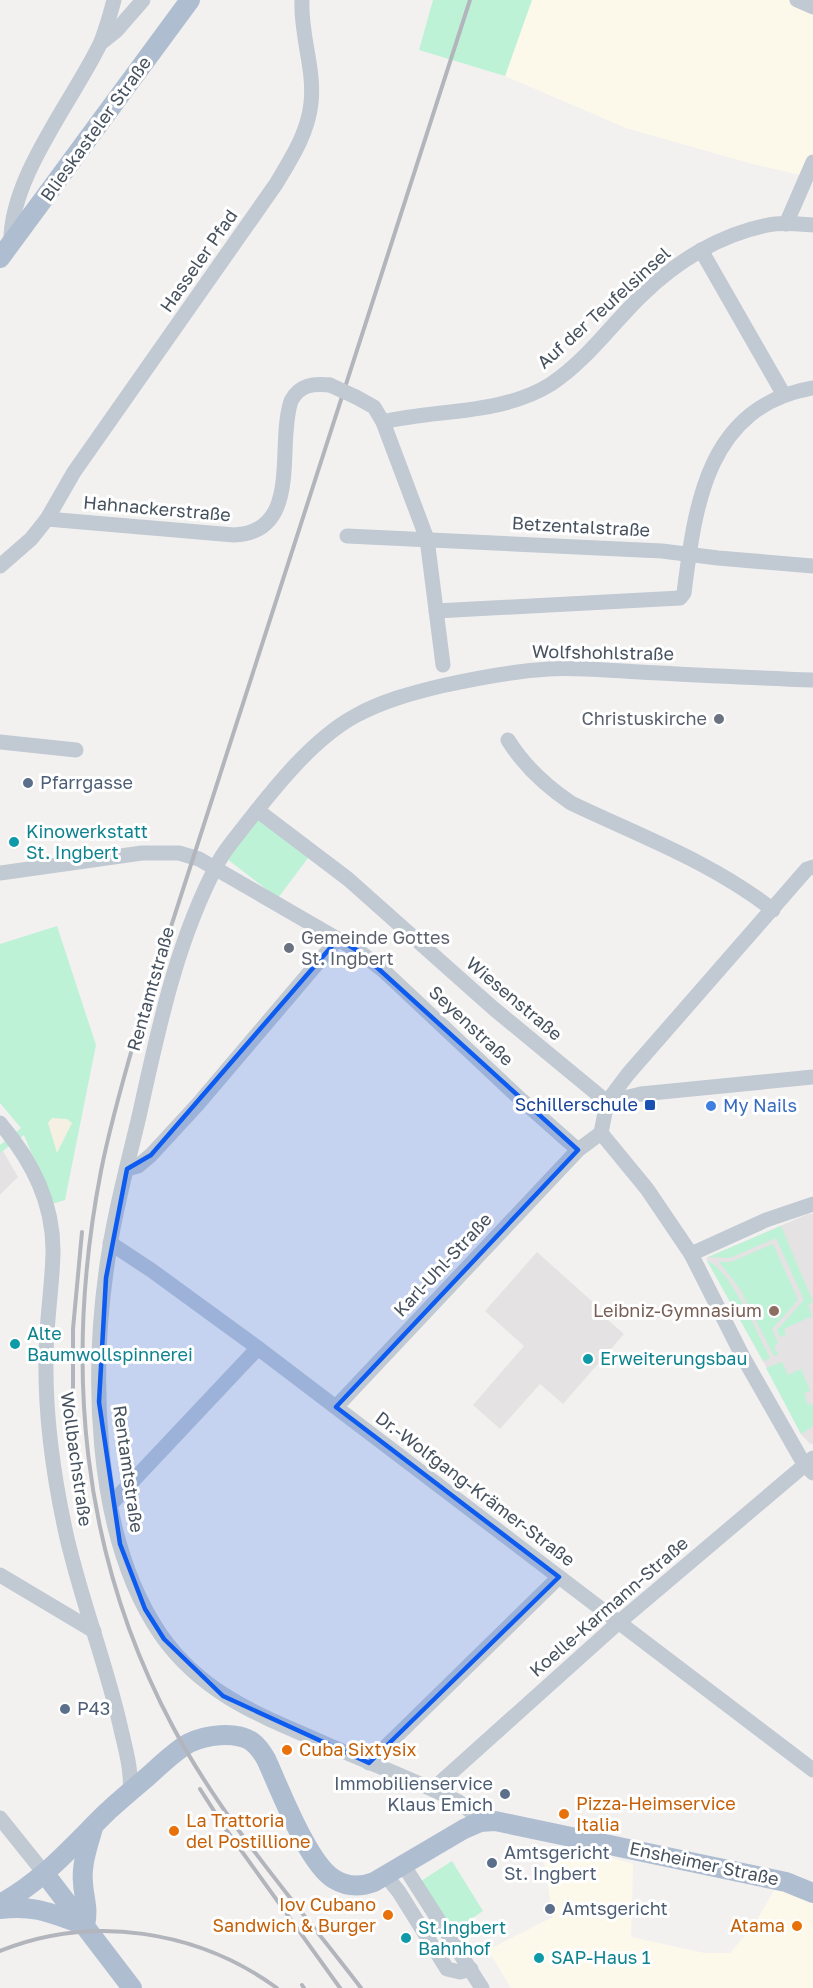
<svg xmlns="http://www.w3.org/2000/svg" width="813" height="1988" font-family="'Golos Text',sans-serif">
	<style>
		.commercial { fill: #fdf9ea }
		.education { fill: #e4e2e2 }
		.green { fill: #bdf2d7 }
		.sand { fill: #f5f0e1 }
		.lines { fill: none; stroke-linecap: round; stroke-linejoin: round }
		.minor { stroke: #c1c9d3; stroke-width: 15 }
		.major { stroke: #afbdd1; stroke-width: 20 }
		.rail { stroke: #b2b5bb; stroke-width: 4 }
		.minor-bridge { stroke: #c1c9d3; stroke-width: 15 }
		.marked { fill: #0e5cef; fill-opacity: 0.2; stroke: #0e5cef; stroke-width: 4.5; stroke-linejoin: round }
		.worship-dot { fill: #6b7280; stroke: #fff; stroke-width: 2 }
		.service-dot { fill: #5c6f8a; stroke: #fff; stroke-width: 2 }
		.culture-dot { fill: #0f9aa8; stroke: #fff; stroke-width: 2 }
		.transit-dot { fill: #1a4fb4; stroke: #fff; stroke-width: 2 }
		.shop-dot { fill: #3f7fe0; stroke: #fff; stroke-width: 2 }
		.education-dot { fill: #8d6e63; stroke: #fff; stroke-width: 2 }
		.food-dot { fill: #e8710a; stroke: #fff; stroke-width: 2 }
		.labels { text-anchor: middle; stroke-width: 6; stroke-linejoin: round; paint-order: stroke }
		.street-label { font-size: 18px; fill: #47525f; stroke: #fff }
		.worship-label { font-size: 18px; fill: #5b616d; stroke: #fff; text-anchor: end }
		.service-label { font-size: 18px; fill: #4e5e75; stroke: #fff; text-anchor: start }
		.culture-label { font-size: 18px; fill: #0d838f; stroke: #fff; text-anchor: start }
		.transit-label { font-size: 18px; fill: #164399; stroke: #fff; text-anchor: end }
		.shop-label { font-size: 18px; fill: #366cbe; stroke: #fff; text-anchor: start }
		.education-label { font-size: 18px; fill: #785e54; stroke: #fff; text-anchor: end }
		.food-label { font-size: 18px; fill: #c56008; stroke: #fff; text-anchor: start }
	</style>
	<rect width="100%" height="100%" fill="#f3f1f0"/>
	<g class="commercial">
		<polygon points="532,0 813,0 813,178 749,163 626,128 505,76"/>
		<polygon points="568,1845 633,1864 631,1937 704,1953 730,1953 754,1925 776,1887 801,1896 813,1904 813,1988 511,1988 488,1950 553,1917 543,1854"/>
	</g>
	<g class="education">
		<polygon points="0,1146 18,1177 0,1195"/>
		<polygon points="808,1214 813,1214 813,1444 810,1444 801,1434 763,1361 706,1258"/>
		<polygon points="537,1252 595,1304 608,1320 624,1334 563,1404 540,1384 500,1429 473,1405 524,1346 485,1311"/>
	</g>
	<g class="green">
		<polygon points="433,0 532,0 505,76 419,50"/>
		<polygon points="260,817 308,858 278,898 227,859"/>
		<polygon points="57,926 96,1045 65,1200 52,1204 24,1135 0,1153 0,1145 21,1128 0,1103 0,944"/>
		<polygon points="781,1226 813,1302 808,1305 812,1316 784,1329 786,1335 780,1337 777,1330 804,1300 776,1238 730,1258 708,1257"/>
		<polygon points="773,1244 798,1300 772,1329 778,1344 774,1346 778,1355 774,1356 740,1289 719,1262 731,1262"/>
		<path d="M707,1261c22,6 52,76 63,97l-7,3z"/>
		<polygon points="782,1362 788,1375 801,1369 810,1391 804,1393 808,1405 813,1404 813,1426 801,1434 766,1368"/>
		<polygon points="452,1861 483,1911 453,1931 421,1881"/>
	</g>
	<polygon class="sand" points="52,1118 67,1119 72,1123 57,1153 48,1123"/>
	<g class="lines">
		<g class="minor">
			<polyline points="797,0 813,7"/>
			<polyline points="101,43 116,31 143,0"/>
			<polyline points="786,224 813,162"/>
			<path d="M11,245c-3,-65 61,-143 89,-201 6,-14 10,-29 14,-44"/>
			<polyline points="701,250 784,395"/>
			<polyline points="356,397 374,407 383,422 427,539 443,665"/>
			<path d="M383,422c54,-13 119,-7 168,-38 36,-24 60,-59 91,-89 34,-33 78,-61 126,-70 14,-3 30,-1 45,0"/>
			<path d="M47,519l187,16c69,-3 42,-89 57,-134 8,-16 22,-18 39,-16"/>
			<polyline points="347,536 662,551 718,558 813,566"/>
			<path d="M0,566l31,-27 16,-20 27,-47 202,-288c15,-25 32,-51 35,-81 4,-34 -11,-69 -9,-103"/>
			<path d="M436,611l244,-13 4,-5c11,-88 23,-187 129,-205"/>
			<path d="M508,740c16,26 38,46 63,63 69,33 141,59 202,107"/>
			<polyline points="0,742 76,750"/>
			<polyline points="257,810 348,879 493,1008 607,1102"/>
			<polyline points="0,873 142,853 179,853 199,859 360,952 384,971 516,1095 578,1150"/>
			<polyline points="607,1102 641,1094 813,1077"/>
			<path d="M0,1123c32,38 54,80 53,131 -1,35 -7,69 -7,104 -1,58 7,115 19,171 14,66 40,130 55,196 5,23 12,44 10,67"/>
			<polyline points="601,1133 647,1189 691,1254 743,1357 804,1464 813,1473"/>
			<polyline points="601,1133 607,1102 628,1074 807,869 813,867"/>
			<polyline points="127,1169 138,1166 151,1155 198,1104 338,939"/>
			<polyline points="110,1243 151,1270 258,1348 813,1770"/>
			<polyline points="691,1254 766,1220 813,1204"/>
			<polyline points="336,1407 578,1150 601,1133"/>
			<polyline points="111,1504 258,1348"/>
			<polyline points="0,1575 94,1631"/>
			<polyline points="369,1763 559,1577"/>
			<polyline points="433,1789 618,1623 813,1458"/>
			<polyline points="0,1818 45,1874"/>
			<path d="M480,1822l-10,-11 -11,-9c-46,-23 -95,-41 -142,-62 -61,-26 -116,-48 -156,-105 -70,-102 -71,-271 -51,-389 7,-45 20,-90 30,-134 19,-86 37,-173 79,-251 7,-13 18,-25 27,-37 29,-37 67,-85 109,-108 27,-15 57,-23 86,-30 36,-8 72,-15 108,-17 30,-2 61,2 91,3 58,3 115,6 173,8"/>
			<polyline points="404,1866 482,1988"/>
			<polyline points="387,1877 399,1892 447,1969 460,1972 471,1969"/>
		</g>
		<g class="major">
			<polyline points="0,258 190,0"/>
			<polyline points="45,1874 132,1988"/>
			<path d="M0,1904c44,-24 72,-58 108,-93 12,-11 25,-22 38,-33 13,-11 27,-26 43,-35 17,-8 45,-12 62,-2 7,5 11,11 15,18 13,28 42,105 68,120 13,8 27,8 40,3l90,-53 16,-7 15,-1 291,61 27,11"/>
			<path d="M0,1909c36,-4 50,4 82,15"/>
			<path d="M85,1925c4,-15 -1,-26 -2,-42 -2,-18 5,-38 10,-55"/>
		</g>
		<g class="rail">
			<polyline points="73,1388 73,1329 82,1232"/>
			<polyline points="74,1415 77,1453 87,1510"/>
			<polyline points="200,1789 225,1828 340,1988"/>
			<path d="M0,1951c92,-37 197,-21 277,37"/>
			<polyline points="302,1985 304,1988"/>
			<path d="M361,1988c-65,-85 -138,-167 -188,-261 -93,-174 -109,-365 -72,-556 9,-46 22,-91 35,-136l334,-1035"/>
		</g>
		<polyline class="minor-bridge" points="330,385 356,397"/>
	</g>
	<path class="marked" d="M338,939l22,13 218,198 -242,257 223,170 -190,186 -146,-67 -59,-57 -19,-30 -25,-65 -21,-142 7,-124 21,-109 24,-14z"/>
	<g class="worship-dot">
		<circle cx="719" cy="719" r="6"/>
		<circle cx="289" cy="948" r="6"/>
	</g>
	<g class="service-dot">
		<circle cx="28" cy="783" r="6"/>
		<circle cx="65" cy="1709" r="6"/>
		<circle cx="505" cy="1794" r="6"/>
		<circle cx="492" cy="1863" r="6"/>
		<circle cx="550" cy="1909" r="6"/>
	</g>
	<g class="culture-dot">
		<circle cx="14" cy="842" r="6"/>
		<circle cx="15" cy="1344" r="6"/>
		<circle cx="588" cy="1359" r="6"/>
		<circle cx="406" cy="1938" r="6"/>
		<circle cx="539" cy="1958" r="6"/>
	</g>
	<rect class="transit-dot" x="644" y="1099" width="12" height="12" rx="3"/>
	<circle class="shop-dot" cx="711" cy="1106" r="6"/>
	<circle class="education-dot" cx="774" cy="1311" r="6"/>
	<g class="food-dot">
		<circle cx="287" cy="1750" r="6"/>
		<circle cx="564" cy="1814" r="6"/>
		<circle cx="174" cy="1831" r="6"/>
		<circle cx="388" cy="1915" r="6"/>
		<circle cx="797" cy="1926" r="6"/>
	</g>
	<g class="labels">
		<g class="street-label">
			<text transform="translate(96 129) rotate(-54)" y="6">Blieskasteler Straße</text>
			<text transform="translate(199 261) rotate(-55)" y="6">Hasseler Pfad</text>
			<text transform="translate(604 308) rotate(-42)" y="6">Auf der Teufelsinsel</text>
			<text transform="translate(157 509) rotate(5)" y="6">Hahnackerstraße</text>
			<text transform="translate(581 527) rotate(3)" y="6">Betzentalstraße</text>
			<text transform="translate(603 653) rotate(1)" y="6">Wolfshohlstraße</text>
			<text transform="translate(151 989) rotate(-74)" y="6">Rentamtstraße</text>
			<text transform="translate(514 999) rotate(40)" y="6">Wiesenstraße</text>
			<text transform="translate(471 1026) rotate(43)" y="6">Seyenstraße</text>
			<text transform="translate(443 1265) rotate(-47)" y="6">Karl-Uhl-Straße</text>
			<text transform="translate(76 1459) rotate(82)" y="6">Wollbachstraße</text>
			<text transform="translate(128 1469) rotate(82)" y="6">Rentamtstraße</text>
			<text transform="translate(475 1489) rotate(37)" y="6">Dr.-Wolfgang-Krämer-Straße</text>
			<text transform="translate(609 1607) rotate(-41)" y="6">Koelle-Karmann-Straße</text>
			<text transform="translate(704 1864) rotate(12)" y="6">Ensheimer Straße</text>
		</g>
		<g class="worship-label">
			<text x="707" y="725">Christuskirche</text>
			<text x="301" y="944" text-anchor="start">Gemeinde Gottes<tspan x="301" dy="21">St. Ingbert</tspan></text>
		</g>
		<g class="service-label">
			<text x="40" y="789">Pfarrgasse</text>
			<text x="77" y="1715">P43</text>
			<text x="493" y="1790" text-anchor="end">Immobilienservice<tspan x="493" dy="21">Klaus Emich</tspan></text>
			<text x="504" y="1859">Amtsgericht<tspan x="504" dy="21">St. Ingbert</tspan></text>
			<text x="562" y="1915">Amtsgericht</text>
		</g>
		<g class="culture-label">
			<text x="26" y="838">Kinowerkstatt<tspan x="26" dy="21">St. Ingbert</tspan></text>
			<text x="27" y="1340">Alte<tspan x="27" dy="21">Baumwollspinnerei</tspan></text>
			<text x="600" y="1365">Erweiterungsbau</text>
			<text x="418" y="1934">St.Ingbert<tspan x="418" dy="21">Bahnhof</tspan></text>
			<text x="551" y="1964">SAP-Haus 1</text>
		</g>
		<g class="transit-label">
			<text x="638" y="1111">Schillerschule</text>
		</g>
		<g class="shop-label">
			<text x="723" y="1112">My Nails</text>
		</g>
		<g class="education-label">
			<text x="762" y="1317">Leibniz-Gymnasium</text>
		</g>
		<g class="food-label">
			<text x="299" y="1756">Cuba Sixtysix</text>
			<text x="576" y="1810">Pizza-Heimservice<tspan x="576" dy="21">Italia</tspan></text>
			<text x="186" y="1827">La Trattoria<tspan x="186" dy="21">del Postillione</tspan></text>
			<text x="376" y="1911" text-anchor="end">Iov Cubano<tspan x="376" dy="21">Sandwich &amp; Burger</tspan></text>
			<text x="785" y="1932" text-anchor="end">Atama</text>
		</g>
	</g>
</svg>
